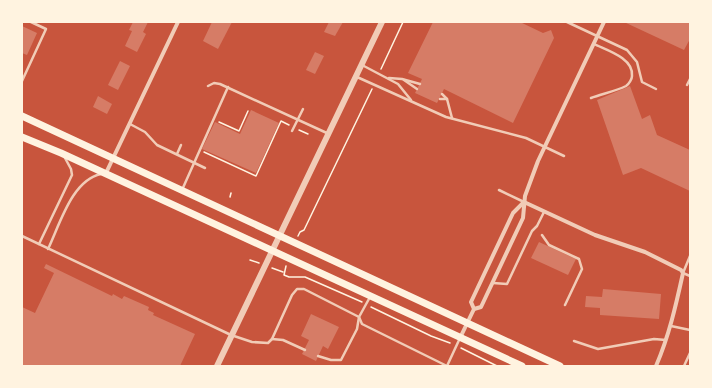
<svg xmlns="http://www.w3.org/2000/svg" width="712" height="388" font-family="Inter,sans-serif">
	<style>
		.building { fill: #d67c66 }
		.lines { fill: none; stroke-linecap: round; stroke-linejoin: round }
		.path { stroke: #fff3e0; stroke-width: 1.5 }
		.service { stroke: #f1ccb7; stroke-width: 2.5 }
		.minor { stroke: #f1ccb7; stroke-width: 4 }
		.tertiary { stroke: #f1ccb7; stroke-width: 6 }
		.secondary { stroke: #fff3e0; stroke-width: 7 }
	</style>
	<rect width="100%" height="100%" fill="#c8553d"/>
	<g class="building">
		<polygon points="133,22 148,22 143,32 146,34 137,52 125,46 132,31 129,30"/>
		<polygon points="212,22 232,22 218,49 203,41"/>
		<polygon points="329,22 343,22 335,36 324,32"/>
		<polygon points="433,22 520,22 543,33 551,30 554,38 513,123 444,89 437,103 415,93 422,79 408,73"/>
		<polygon points="624,22 690,22 690,39 684,50"/>
		<polygon points="22,26 37,33 27,55 22,53"/>
		<polygon points="315,52 324,56 315,74 306,70"/>
		<polygon points="120,61 130,66 118,90 108,85"/>
		<polygon points="630,86 642,119 650,115 657,135 690,150 690,191 641,168 623,175 597,100"/>
		<polygon points="98,96 112,104 107,114 93,107"/>
		<polygon points="251,110 279,123 256,173 202,149 215,122 240,134"/>
		<polygon points="539,242 576,259 568,275 531,258"/>
		<polygon points="46,264 112,296 113,294 122,299 124,296 149,307 148,310 154,313 153,315 195,334 180,366 22,366 22,307 35,313 54,273 44,268"/>
		<polygon points="603,289 661,294 659,319 600,315 600,308 585,307 586,296 602,297"/>
		<polygon points="311,314 339,327 328,349 323,346 316,361 302,354 309,340 301,336"/>
	</g>
	<g class="lines">
		<g class="path">
			<polyline points="381,69 403,22"/>
			<polyline points="219,122 239,131 248,111"/>
			<polyline points="299,130 308,134"/>
			<polyline points="204,152 256,176 281,121 289,125"/>
			<polyline points="230,197 231,193"/>
			<polyline points="298,236 300,232 304,230 372,89"/>
			<polyline points="250,260 259,263"/>
			<polyline points="286,266 284,275 289,277 305,277 362,302"/>
			<polyline points="272,268 283,272"/>
			<polyline points="371,307 431,336 450,343"/>
			<polyline points="461,348 497,366"/>
		</g>
		<g class="service">
			<polyline points="567,22 627,50 637,62 642,82 656,89"/>
			<polyline points="362,65 398,84 411,100"/>
			<polyline points="357,77 446,117 526,138 564,156"/>
			<polyline points="389,78 402,79 420,84"/>
			<polyline points="404,80 417,89"/>
			<polyline points="22,81 46,29 31,22"/>
			<polyline points="687,85 690,79"/>
			<polyline points="208,86 214,83 220,84 329,134"/>
			<polyline points="442,94 447,99 452,118"/>
			<path d="M591,98c11,-4 25,-7 35,-12 3,-2 6,-7 6,-10 2,-18 -26,-26 -38,-32"/>
			<polyline points="440,99 447,99"/>
			<polyline points="130,124 145,132 157,145 205,168"/>
			<polyline points="292,131 303,109"/>
			<polyline points="177,154 181,145"/>
			<polyline points="182,190 228,87"/>
			<polyline points="499,190 524,202"/>
			<polyline points="542,235 549,245 579,259 582,269 565,305"/>
			<polyline points="22,236 231,335 252,342 268,343 272,339 292,295 297,289 304,289 359,317 362,324 447,366 460,338"/>
			<polyline points="39,244 72,175 71,169 65,158"/>
			<path d="M48,249c12,-25 24,-69 53,-75"/>
			<polyline points="690,256 683,273 690,276"/>
			<polyline points="493,283 507,284 532,231 537,226 544,212"/>
			<polyline points="671,326 690,330"/>
			<polyline points="272,339 283,340 305,350"/>
			<polyline points="574,341 598,349 654,339 666,340"/>
			<polyline points="318,356 331,360 341,360 357,329 359,317 370,297"/>
			<polyline points="684,366 690,353"/>
		</g>
		<g class="minor">
			<polyline points="106,173 178,22"/>
			<path d="M524,202l71,33 50,17 36,18 2,3c-7,32 -14,63 -27,93"/>
			<polyline points="474,309 471,302 513,213 524,202"/>
			<polyline points="460,338 474,309 481,307 523,218 525,196 538,161 604,22"/>
		</g>
		<polyline class="tertiary" points="217,366 382,22"/>
		<g class="secondary">
			<polyline points="22,116 560,366"/>
			<polyline points="22,137 61,153 522,366"/>
		</g>
	</g>
	<rect width="712" height="388" fill="none" stroke="#fff3e0" stroke-width="46"/>
</svg>
